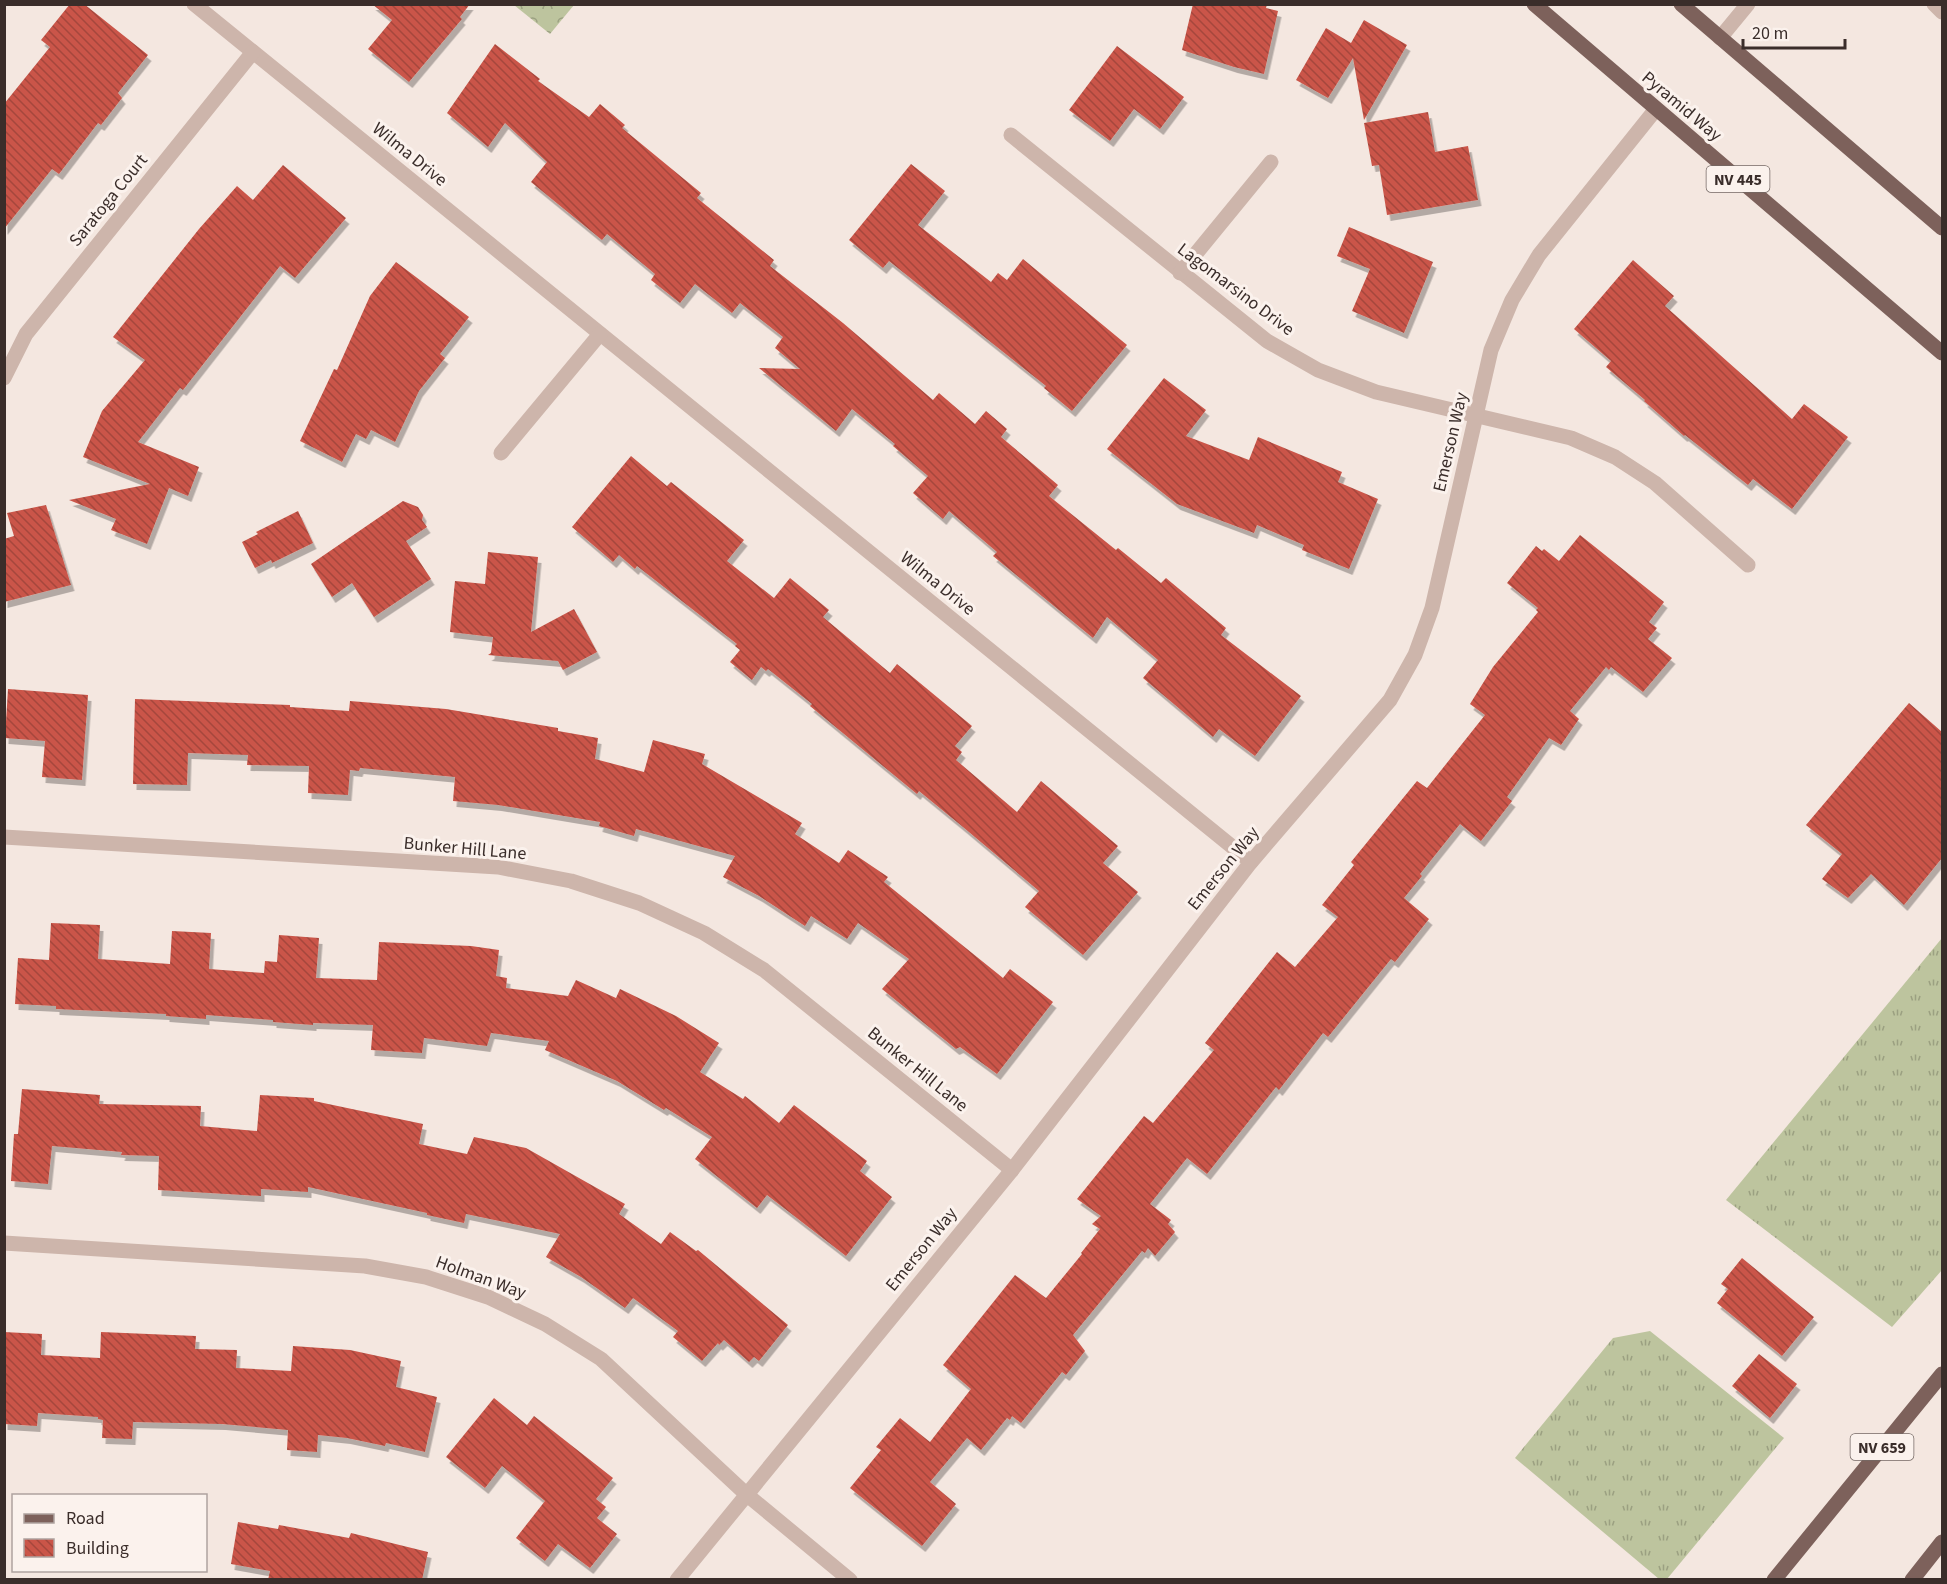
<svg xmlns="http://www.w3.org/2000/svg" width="1947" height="1584" font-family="'Source Sans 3',sans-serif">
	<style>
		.grass { fill: url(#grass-tufts) }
		.park { fill: url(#park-crowns) }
		.building { fill: url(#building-back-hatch); filter: url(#shadow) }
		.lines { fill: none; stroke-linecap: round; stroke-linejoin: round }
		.minor { stroke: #cdb5ab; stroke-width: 15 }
		.major { stroke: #7d615b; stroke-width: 15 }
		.labels { text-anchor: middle; stroke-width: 6; stroke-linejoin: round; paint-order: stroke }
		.shield { fill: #fbf2ed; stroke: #746864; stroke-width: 1.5 }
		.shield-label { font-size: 16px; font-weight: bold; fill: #3a2d2a }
		.street-label { font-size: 18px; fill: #3a2d2a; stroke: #fbf2ed }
	</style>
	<defs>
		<pattern id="grass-tufts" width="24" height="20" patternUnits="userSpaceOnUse" patternTransform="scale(1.5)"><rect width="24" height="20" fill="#bdc49e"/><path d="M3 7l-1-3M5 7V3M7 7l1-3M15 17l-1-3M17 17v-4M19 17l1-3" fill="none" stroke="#9ba081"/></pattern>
		<pattern id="park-crowns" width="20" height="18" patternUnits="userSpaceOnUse" patternTransform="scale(1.5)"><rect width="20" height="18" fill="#bdc49e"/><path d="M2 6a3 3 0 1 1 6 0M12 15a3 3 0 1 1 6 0" fill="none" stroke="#9ba081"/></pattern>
		<pattern id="building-back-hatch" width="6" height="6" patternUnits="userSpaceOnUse" patternTransform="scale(1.5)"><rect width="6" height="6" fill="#ca5548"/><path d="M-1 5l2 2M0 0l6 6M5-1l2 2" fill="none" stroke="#a5473c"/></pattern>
		<filter id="shadow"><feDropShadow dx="3.5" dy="6" stdDeviation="0" flood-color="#0004"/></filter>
	</defs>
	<rect width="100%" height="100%" fill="#f4e7e0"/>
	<g class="grass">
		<polygon points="1942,938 1942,1270 1892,1327 1726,1200"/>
		<polygon points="1650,1331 1784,1438 1667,1579 1659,1579 1515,1458 1613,1338"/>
	</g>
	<polygon class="park" points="514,5 574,5 550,34"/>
	<g class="building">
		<polygon points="70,4 84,4 148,55 118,93 122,98 101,125 98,123 59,174 52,169 4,229 4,104 50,47 41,40"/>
		<polygon points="372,4 470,4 460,17 462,19 409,82 368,49 392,20"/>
		<polygon points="1193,4 1267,4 1266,8 1278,11 1264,74 1234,67 1182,50"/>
		<polygon points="1364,20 1407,45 1364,120 1353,58 1328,98 1296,80 1326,28 1351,43"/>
		<polygon points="495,44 540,79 538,81 589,117 600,104 625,125 622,128 701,193 697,198 774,260 770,266 843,323 933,400 939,393 975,424 986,411 1007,429 1001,437 1058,485 1049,496 1116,550 1118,548 1161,583 1166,578 1226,628 1221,635 1301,696 1255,756 1219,729 1213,737 1143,678 1158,660 1107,617 1093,638 993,556 997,552 949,511 943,519 913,493 928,476 893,446 895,444 852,409 836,431 759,368 800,369 775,348 783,337 740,303 732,313 695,284 680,303 651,280 655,274 607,234 602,240 531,182 547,162 505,123 488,147 447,113"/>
		<polygon points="1117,46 1184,97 1160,129 1134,109 1110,141 1069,110"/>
		<polygon points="1428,112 1435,152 1468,146 1478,200 1387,215 1379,165 1372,166 1364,123"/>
		<polygon points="911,164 945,191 918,225 991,282 998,273 1007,280 1023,259 1127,345 1072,411 1044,388 1046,386 889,261 883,268 849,240"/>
		<polygon points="283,165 346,218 295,278 280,266 183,390 180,388 138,442 199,467 188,496 169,488 147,544 111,530 116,519 69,500 150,484 83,457 102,411 145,360 113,337 199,229 237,186 253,200"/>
		<polygon points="1349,227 1433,262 1404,333 1352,311 1370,269 1337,256"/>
		<polygon points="1633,260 1674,296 1665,306 1792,419 1804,404 1848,437 1792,509 1753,479 1748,485 1685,435 1684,436 1644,401 1645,400 1606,367 1611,361 1574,329"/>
		<polygon points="396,262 469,317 440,354 445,358 419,391 395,442 371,430 366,439 356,434 342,462 300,441 334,369 337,370 370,296"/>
		<polygon points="1164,378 1206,410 1186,436 1249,460 1258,437 1342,472 1338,482 1378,499 1349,569 1302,550 1304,545 1257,525 1254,533 1177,504 1107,449"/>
		<polygon points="631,456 667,486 671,482 744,540 727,561 774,598 790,578 829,610 823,617 890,673 897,664 972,726 955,746 962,752 956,760 1017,812 1041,781 1118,846 1103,863 1138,892 1083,955 1025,907 1039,891 963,827 919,791 917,794 810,706 812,704 768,669 766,671 761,667 752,680 730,662 740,650 735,646 737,644 637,566 635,569 619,555 613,562 572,527"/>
		<polygon points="403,501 418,507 423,515 422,520 427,527 406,541 431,579 374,617 352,583 332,597 311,564"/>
		<polygon points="46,505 71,585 4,602 4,539 14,536 7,513"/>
		<polygon points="298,511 313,543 272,563 271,560 255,568 242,542 258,534 256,532"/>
		<polygon points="1580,535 1664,602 1649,622 1657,628 1648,639 1672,658 1643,692 1611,667 1609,670 1606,667 1570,711 1579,719 1561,745 1549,738 1507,797 1512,801 1481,841 1460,824 1420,874 1422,876 1404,898 1429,919 1395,962 1391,959 1328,1037 1323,1033 1279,1090 1276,1087 1207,1174 1187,1158 1150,1204 1171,1220 1168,1224 1175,1232 1155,1256 1148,1248 1145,1253 1142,1251 1073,1335 1085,1351 1066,1375 1062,1372 1021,1423 1012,1416 1010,1420 1007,1418 981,1450 967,1438 930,1482 956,1504 922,1546 850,1488 881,1450 876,1447 900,1418 930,1442 971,1389 943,1365 1015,1275 1046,1298 1082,1254 1081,1253 1100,1229 1092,1224 1101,1216 1077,1199 1144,1116 1153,1123 1214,1050 1205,1043 1277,952 1295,967 1338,917 1322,905 1354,865 1351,862 1417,781 1427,788 1485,715 1470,704 1493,667 1538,612 1536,610 1538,608 1507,583 1536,546 1542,551 1544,549 1559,561"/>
		<polygon points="488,552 538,557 531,632 574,609 597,652 563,670 558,661 488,655 491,653 493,637 450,632 455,581 485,584"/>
		<polygon points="8,689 88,695 82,780 42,777 45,741 5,738"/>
		<polygon points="135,699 290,705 290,707 349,711 350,701 446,709 558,728 558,731 598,738 595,759 644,772 653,740 705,754 702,764 802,823 795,834 839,863 848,850 888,877 884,882 1003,978 1010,969 1053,1002 997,1074 960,1047 956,1049 882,989 909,959 858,923 847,939 811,916 805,926 759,896 723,877 735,856 636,829 634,836 599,826 600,822 498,805 453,801 455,777 360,768 359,771 350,770 348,795 308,793 309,766 247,765 248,755 188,753 187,785 133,784"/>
		<polygon points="1909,703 1942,732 1942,858 1904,905 1871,874 1848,898 1822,879 1842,854 1806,825"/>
		<polygon points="51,923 100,925 98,959 170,964 172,931 211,933 209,969 264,973 265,961 277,962 279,935 319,938 316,978 377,980 379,942 471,946 499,950 496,976 507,978 506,988 568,996 576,980 616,998 620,989 676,1016 719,1043 700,1072 743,1099 745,1096 779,1123 794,1105 867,1161 860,1171 892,1197 846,1256 767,1195 757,1208 695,1159 712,1137 666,1108 664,1110 617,1081 545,1050 549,1041 491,1033 487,1046 424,1038 422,1053 371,1050 373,1025 313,1023 313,1025 273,1022 273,1020 206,1015 206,1019 166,1016 166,1014 56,1009 56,1006 15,1004 18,958 49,960"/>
		<polygon points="22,1089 100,1095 99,1104 201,1106 200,1126 257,1131 260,1095 314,1098 314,1101 423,1124 419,1144 467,1154 474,1137 526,1148 625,1204 619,1214 661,1244 670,1232 696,1251 698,1250 788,1325 759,1361 754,1357 749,1362 724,1340 719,1345 718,1343 702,1361 673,1337 678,1331 633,1298 625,1308 581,1277 546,1257 560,1234 466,1214 464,1223 427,1215 427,1213 308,1187 308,1192 261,1189 261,1196 158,1190 159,1156 121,1155 122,1152 52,1146 48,1184 11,1181 14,1134 18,1134"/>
		<polygon points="1742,1258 1814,1317 1782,1356 1717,1303 1728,1289 1721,1284"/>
		<polygon points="4,1332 42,1334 41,1355 100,1358 101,1332 196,1336 195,1349 237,1350 236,1368 291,1371 293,1346 350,1350 401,1361 396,1387 437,1397 425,1452 386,1443 385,1446 347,1438 318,1435 317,1452 287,1450 288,1430 222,1424 133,1422 132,1439 102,1438 103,1420 98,1419 98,1417 38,1413 37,1426 4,1424"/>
		<polygon points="1759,1354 1797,1384 1770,1418 1732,1386"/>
		<polygon points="494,1398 527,1425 534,1416 613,1478 596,1499 606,1507 597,1518 617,1534 590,1568 558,1544 545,1561 516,1538 545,1501 502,1466 485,1488 446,1457"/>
		<polygon points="238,1522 278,1529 279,1525 349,1538 351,1533 428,1552 422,1580 268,1580 270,1571 231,1564"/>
	</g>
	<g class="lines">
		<g class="minor">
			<polyline points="194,4 1251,862"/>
			<polyline points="1934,4 1942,12"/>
			<polyline points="1720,38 1748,4"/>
			<polyline points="1011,135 1267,341 1318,370 1376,392 1571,438 1615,457 1655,483 1748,565"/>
			<polyline points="1180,273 1271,162"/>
			<polyline points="4,378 26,334 253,52"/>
			<polyline points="501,453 600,334"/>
			<polyline points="4,837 498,867 571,881 639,903 704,933 764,970 1012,1170"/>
			<polyline points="4,1243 365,1266 426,1277 488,1297 545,1324 601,1359 746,1494 850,1580"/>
			<polyline points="677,1580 1012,1170 1251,862 1390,700 1415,655 1432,608 1491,350 1512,300 1539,255 1656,109"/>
		</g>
		<g class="major">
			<polyline points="1534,4 1942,353"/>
			<polyline points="1681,4 1942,228"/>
			<polyline points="1774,1580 1942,1374"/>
			<polyline points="1912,1580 1942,1542"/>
		</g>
	</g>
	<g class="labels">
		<g class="shield">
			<rect x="1706.5" y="166" width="63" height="26" rx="4.5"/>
			<rect x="1850.5" y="1434" width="63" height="26" rx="4.5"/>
		</g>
		<g class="shield-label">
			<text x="1738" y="185">NV 445</text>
			<text x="1882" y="1453">NV 659</text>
		</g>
		<g class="street-label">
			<text transform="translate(1682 106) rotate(40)" y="6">Pyramid Way</text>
			<text transform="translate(410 154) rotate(39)" y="6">Wilma Drive</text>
			<text transform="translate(108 200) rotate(-51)" y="6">Saratoga Court</text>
			<text transform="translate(1236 289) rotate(37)" y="6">Lagomarsino Drive</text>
			<text transform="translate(1450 442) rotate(-77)" y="6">Emerson Way</text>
			<text transform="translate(938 583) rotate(39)" y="6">Wilma Drive</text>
			<text transform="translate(465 848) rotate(5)" y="6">Bunker Hill Lane</text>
			<text transform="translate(1223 868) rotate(-51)" y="6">Emerson Way</text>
			<text transform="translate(918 1069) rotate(39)" y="6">Bunker Hill Lane</text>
			<text transform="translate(921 1249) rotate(-51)" y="6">Emerson Way</text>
			<text transform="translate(481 1277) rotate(20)" y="6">Holman Way</text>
		</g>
	</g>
	<rect width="1947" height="1584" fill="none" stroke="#3a2d2a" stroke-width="12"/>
	<rect x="12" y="1494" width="195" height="78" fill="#fbf2ed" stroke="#aea39f" stroke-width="1.5"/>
	<rect x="24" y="1514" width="30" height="9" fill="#7d615b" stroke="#aea39f" stroke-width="1.5"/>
	<text x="66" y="1524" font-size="18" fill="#3a2d2a">Road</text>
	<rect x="24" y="1539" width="30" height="18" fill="url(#building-back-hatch)" stroke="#aea39f" stroke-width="1.5"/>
	<text x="66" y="1554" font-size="18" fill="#3a2d2a">Building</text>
	<path d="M1743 39v9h102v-9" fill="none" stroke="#3a2d2a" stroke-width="3"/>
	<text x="1752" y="39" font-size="18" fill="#3a2d2a" stroke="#fbf2ed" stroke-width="4.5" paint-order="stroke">20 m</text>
</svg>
